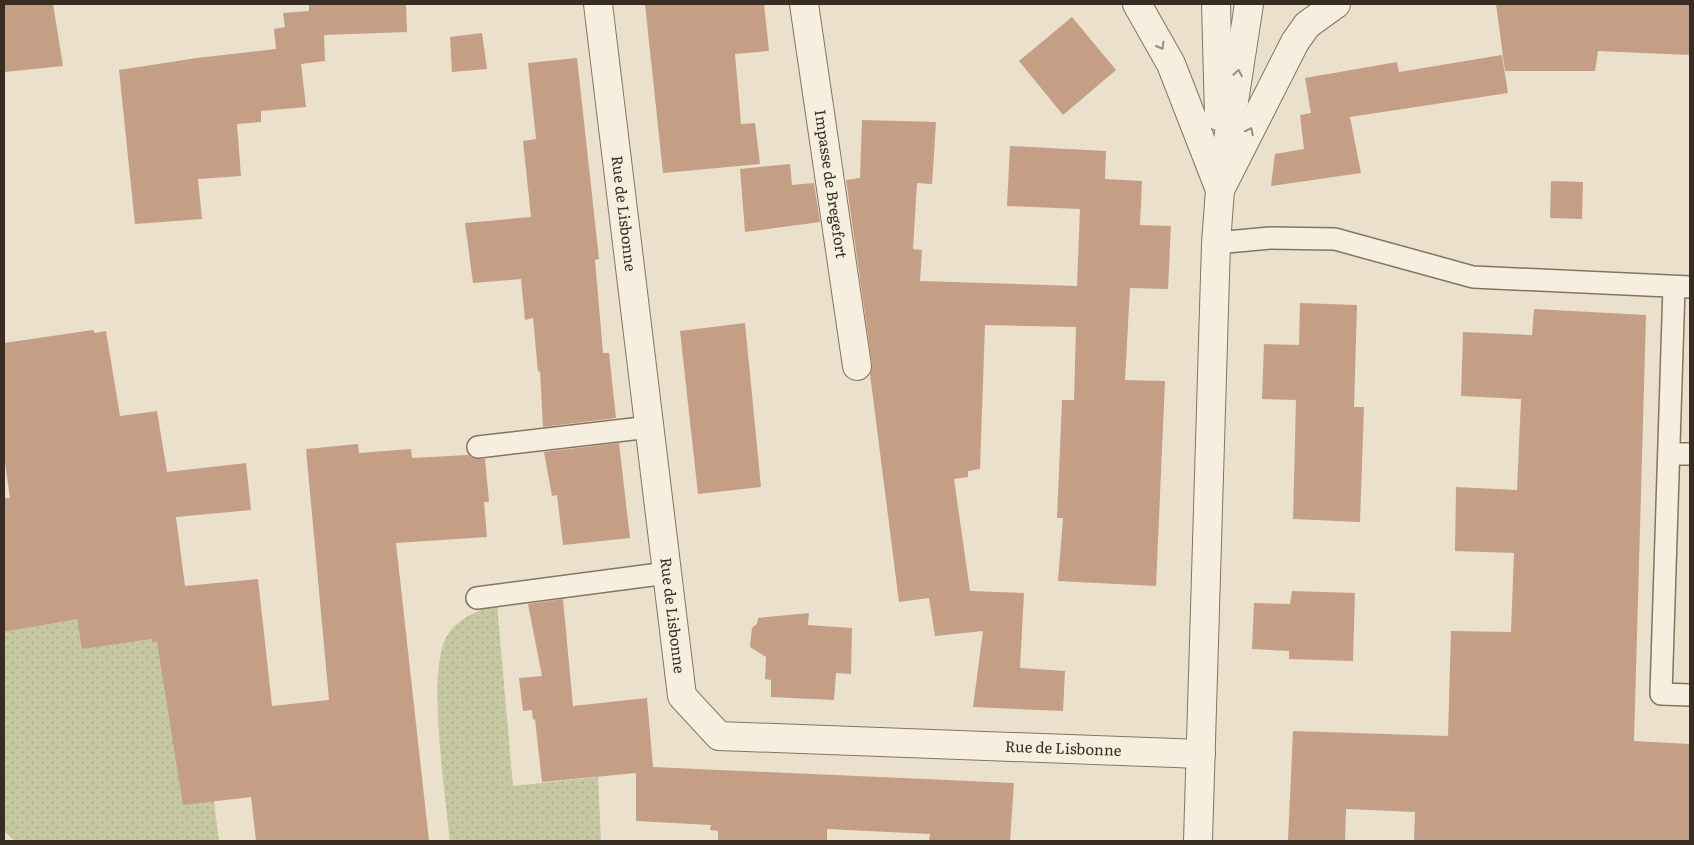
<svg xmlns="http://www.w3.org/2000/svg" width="1694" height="845" font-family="Literata,serif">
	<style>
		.grass { fill: url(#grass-dots) }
		.building { fill: #c59e86 }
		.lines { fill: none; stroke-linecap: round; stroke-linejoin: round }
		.service-casing { stroke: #867461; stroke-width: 24 }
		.minor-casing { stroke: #867461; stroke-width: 30 }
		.tertiary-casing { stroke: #867461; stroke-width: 30 }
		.service { stroke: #f6eede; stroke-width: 21 }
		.minor { stroke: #f6eede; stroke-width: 28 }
		.tertiary { stroke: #f6eede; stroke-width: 28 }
		.oneway { stroke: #988e80 }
		.labels { text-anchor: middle; stroke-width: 4; stroke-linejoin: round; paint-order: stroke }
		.street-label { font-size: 15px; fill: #392d23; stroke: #f3ebda }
	</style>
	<defs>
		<pattern id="grass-dots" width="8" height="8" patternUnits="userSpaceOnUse" patternTransform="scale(1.25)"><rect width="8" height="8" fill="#c5c8a0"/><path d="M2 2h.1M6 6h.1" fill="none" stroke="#aaac8a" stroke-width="1.8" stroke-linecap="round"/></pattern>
	</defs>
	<rect width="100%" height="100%" fill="#ebe0cc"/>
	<g class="grass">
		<polygon points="66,551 82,648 152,639 152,642 157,642 214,801 219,841 15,841 4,831 4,632 31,627"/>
		<path d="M497,604l16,182 85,-9 3,64h-151c-4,-42 -24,-172 -3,-205 11,-18 30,-25 50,-32z"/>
	</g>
	<g class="building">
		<polygon points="4,4 53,4 63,66 4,72"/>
		<polygon points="309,4 406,4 407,32 324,35 325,61 301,64 306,107 261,111 261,122 237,124 241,176 198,179 202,219 135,224 119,70 197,58 276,49 274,29 285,27 283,13 309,11"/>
		<polygon points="645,4 764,4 769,51 735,54 741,124 755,123 760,164 663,173"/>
		<polygon points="1496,4 1690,4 1690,55 1598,51 1595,71 1505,71"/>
		<polygon points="1072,17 1116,70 1063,115 1019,61"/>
		<polygon points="482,33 487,69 452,72 450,37"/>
		<polygon points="1502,55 1508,93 1350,117 1361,173 1271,186 1275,154 1304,149 1300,115 1311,113 1305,78 1397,62 1399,72"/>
		<polygon points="577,58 599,259 595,260 603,353 609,353 616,418 543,427 540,371 538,372 533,318 525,320 521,279 473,283 465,223 531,217 523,141 536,139 528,63"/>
		<polygon points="862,120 936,122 932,184 917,183 913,249 922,250 920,281 1077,286 1080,209 1007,206 1010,146 1106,151 1105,179 1142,181 1140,225 1171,226 1168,289 1130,288 1125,380 1165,381 1156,586 1058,581 1063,518 1057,518 1062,400 1074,400 1076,327 985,325 980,469 968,471 968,477 954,479 970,591 1024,593 1020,668 1065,671 1063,711 973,707 983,631 935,636 929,598 899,602 870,374 872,364 846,180 860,178"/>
		<polygon points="790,164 792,185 814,183 820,222 745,232 740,169"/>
		<polygon points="1551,181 1583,182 1582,219 1550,218"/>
		<polygon points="1300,303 1357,305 1354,407 1364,407 1360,522 1293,519 1296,400 1262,399 1264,344 1299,345"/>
		<polygon points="1534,309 1646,315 1634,741 1690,744 1690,841 1414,841 1415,812 1346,809 1345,841 1288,841 1293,731 1448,736 1451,631 1511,632 1514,553 1455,551 1456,487 1517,490 1521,399 1461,396 1463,332 1532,335"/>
		<polygon points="745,323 761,487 698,494 680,331"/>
		<polygon points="93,330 95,333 106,331 120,416 157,411 167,472 246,463 251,510 176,517 185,586 258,579 272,706 329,700 306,449 358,444 359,453 411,449 412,458 468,455 474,459 485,459 489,502 484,502 487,537 396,543 429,841 256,841 251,797 183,805 157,642 152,642 152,639 82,649 77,619 4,632 4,498 10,498 4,456 4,343"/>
		<polygon points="619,443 630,538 563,545 557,495 552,496 544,452"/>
		<polygon points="1292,591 1355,593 1353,661 1289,659 1289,651 1252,649 1254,603 1290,604"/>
		<polygon points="563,599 573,706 647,698 653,767 1014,783 1010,841 929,841 930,834 827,829 827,841 718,841 718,831 710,830 711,825 636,821 636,773 542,782 535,719 533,720 532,710 523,711 519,678 542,676 528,604"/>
		<polygon points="809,613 808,625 852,628 851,674 836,673 834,700 771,697 771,680 765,679 766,657 750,647 752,628 757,624 758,618"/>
	</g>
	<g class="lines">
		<g class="service-casing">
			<g id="service">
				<polyline points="1216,243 1270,238 1335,239 1473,277 1690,287"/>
				<polyline points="1674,287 1661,694 1690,695"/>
				<polyline points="478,447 650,427"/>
				<polyline points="1670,454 1690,454"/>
				<polyline points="477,598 667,573"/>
			</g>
		</g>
		<g class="minor-casing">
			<g id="minor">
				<path id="s1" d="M598,4l84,692 37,40 482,18"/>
				<path id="s2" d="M804,4l53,362"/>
			</g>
		</g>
		<g class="tertiary-casing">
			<g id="tertiary">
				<polyline points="1137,4 1171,64 1220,190"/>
				<polyline points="1216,4 1219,116"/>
				<polyline points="1224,166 1249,4"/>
				<polyline points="1198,841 1216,243 1220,190 1295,42 1307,25 1336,4"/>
			</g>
		</g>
		<use href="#service" class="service"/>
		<use href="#minor" class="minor"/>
		<use href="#tertiary" class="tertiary"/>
	</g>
	<defs><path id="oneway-chevron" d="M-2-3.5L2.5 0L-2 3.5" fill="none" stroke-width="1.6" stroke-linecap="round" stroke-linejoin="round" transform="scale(1.25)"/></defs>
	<g class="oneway">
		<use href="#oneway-chevron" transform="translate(1161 46) rotate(60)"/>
		<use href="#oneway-chevron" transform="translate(1238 73) rotate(-81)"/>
		<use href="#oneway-chevron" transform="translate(1250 131) rotate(-63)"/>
	</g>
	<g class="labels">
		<g class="street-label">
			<text dy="5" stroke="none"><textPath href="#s2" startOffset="182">Impasse de Bregefort</textPath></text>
			<text dy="5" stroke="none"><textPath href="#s1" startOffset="211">Rue de Lisbonne</textPath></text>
			<text dy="5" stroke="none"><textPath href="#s1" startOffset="616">Rue de Lisbonne</textPath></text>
			<text dy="5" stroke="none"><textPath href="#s1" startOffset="1096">Rue de Lisbonne</textPath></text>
		</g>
	</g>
	<rect width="1694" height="845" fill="none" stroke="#392d23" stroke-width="10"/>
</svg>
